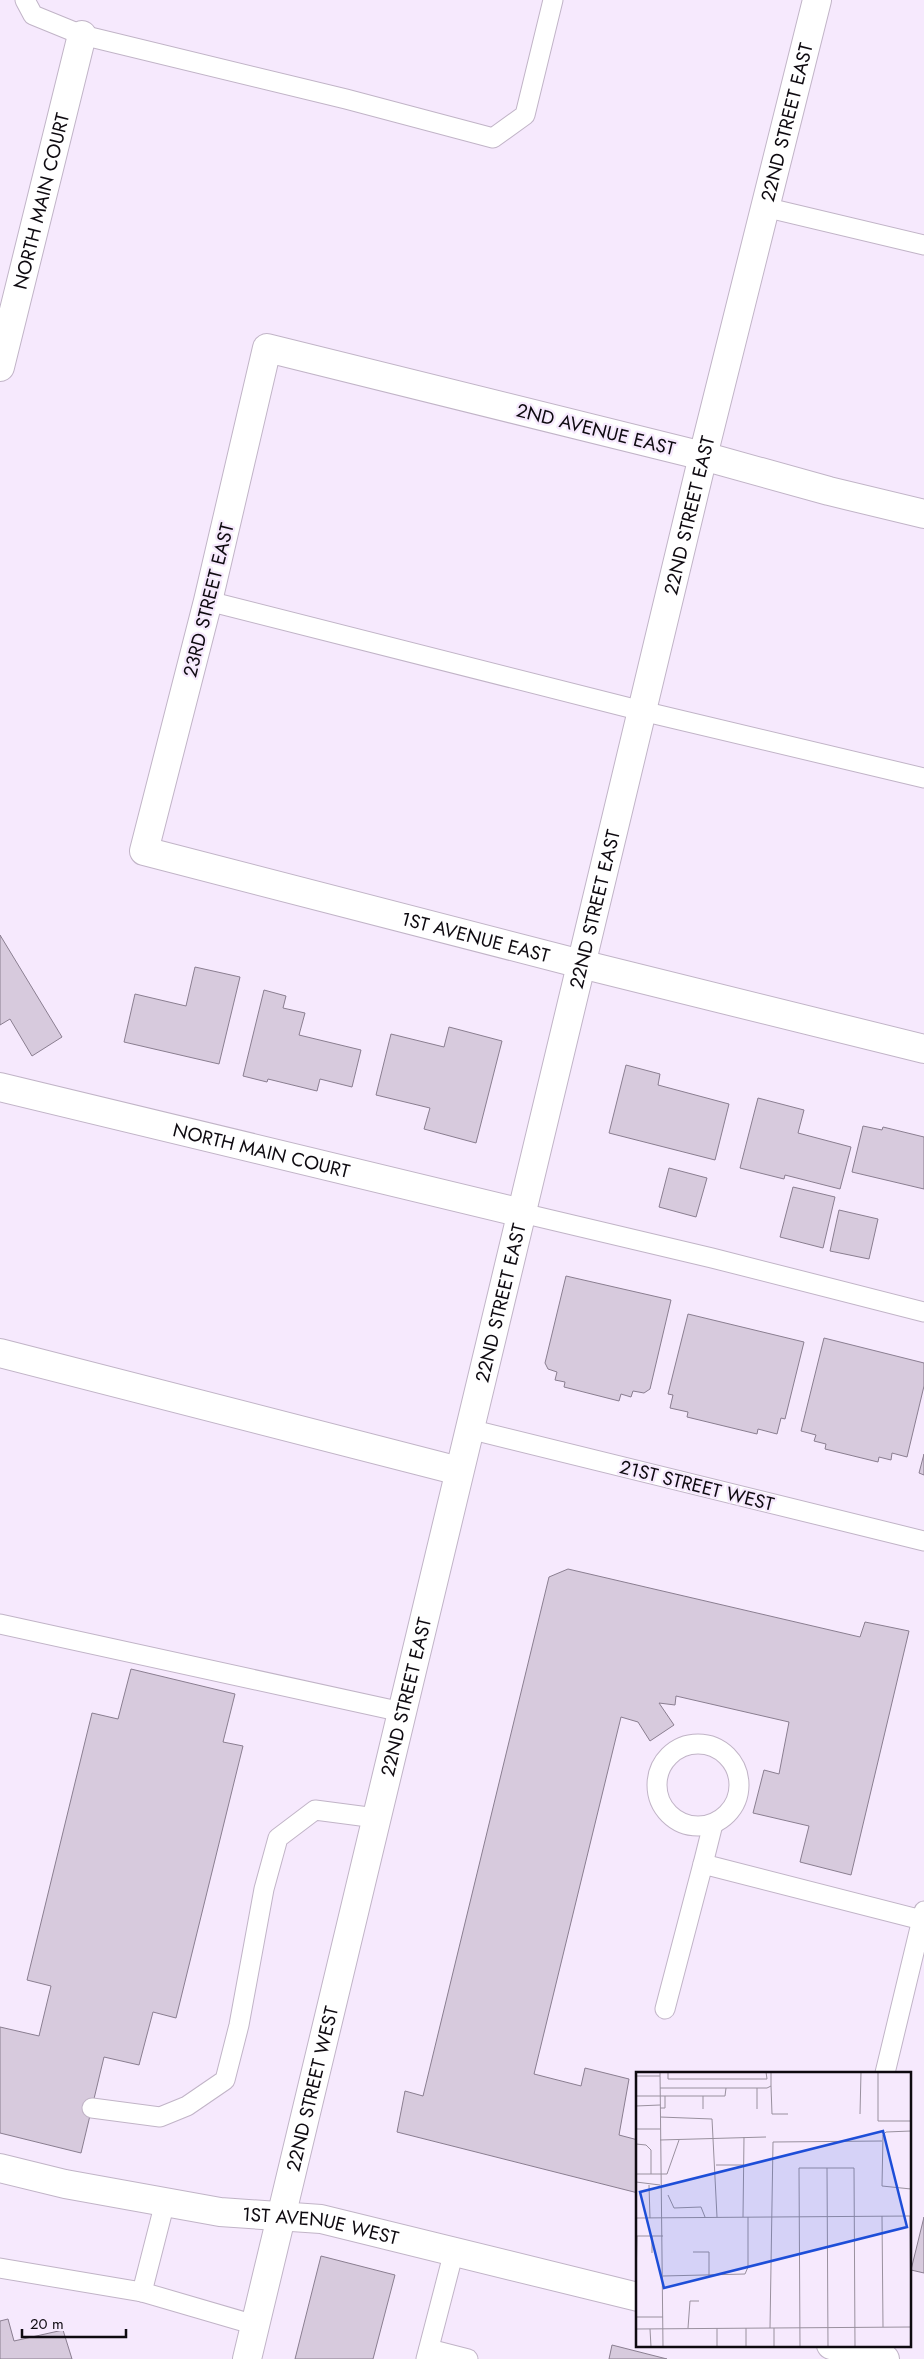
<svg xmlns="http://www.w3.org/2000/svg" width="924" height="2359" font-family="Jost,sans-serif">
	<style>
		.building { fill: #d7cadd; stroke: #8a7e90 }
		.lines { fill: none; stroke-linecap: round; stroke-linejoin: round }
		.lane-casing { stroke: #c1b4c7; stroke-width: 21 }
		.street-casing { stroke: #c1b4c7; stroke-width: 30 }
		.lane { stroke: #fff; stroke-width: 19 }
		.street { stroke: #fff; stroke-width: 28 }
		.labels { text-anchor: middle; stroke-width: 4.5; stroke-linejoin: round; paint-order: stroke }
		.street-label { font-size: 19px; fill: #0e0a10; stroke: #f6e9fd }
		.inset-road { fill: none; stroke: #99909e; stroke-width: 1 }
		.view { fill: #1d4ed8; fill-opacity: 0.15; stroke: #1d4ed8; stroke-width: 2.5 }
		.inset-edge { fill: none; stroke: #0e0a10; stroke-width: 2.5 }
	</style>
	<rect width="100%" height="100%" fill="#f6e9fd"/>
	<g class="building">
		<polygon points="0,935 62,1037 32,1056 10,1019 0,1025"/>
		<polygon points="195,967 240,977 219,1064 124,1042 135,994 186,1006"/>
		<polygon points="264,990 286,996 283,1008 305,1013 299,1035 361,1050 352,1087 320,1079 317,1091 268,1079 267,1082 243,1076"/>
		<polygon points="449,1027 502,1041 476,1143 424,1129 430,1108 376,1095 391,1034 444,1047"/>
		<polygon points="626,1065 660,1074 658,1085 729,1104 715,1160 609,1133"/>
		<polygon points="758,1098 804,1110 798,1133 851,1147 840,1189 785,1175 784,1179 740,1168"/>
		<polygon points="863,1126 882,1130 883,1127 924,1137 924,1189 852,1172"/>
		<polygon points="669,1168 707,1178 696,1217 659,1207"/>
		<polygon points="793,1187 835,1197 823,1248 780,1237"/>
		<polygon points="839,1210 878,1219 869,1259 830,1251"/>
		<polygon points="566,1276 671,1300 650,1389 644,1393 633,1391 631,1397 621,1394 619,1401 564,1387 565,1382 555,1380 557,1372 548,1369 545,1363"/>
		<polygon points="688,1314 804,1342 785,1419 781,1418 777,1434 758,1429 757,1434 687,1417 688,1412 670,1408 673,1395 668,1394"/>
		<polygon points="824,1338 924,1363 924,1386 907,1457 892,1453 891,1460 879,1457 878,1462 825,1449 826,1444 814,1441 816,1435 801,1431"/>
		<polygon points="924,1454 924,1475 919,1473"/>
		<polygon points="568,1569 860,1637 865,1622 909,1631 851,1875 800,1862 809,1826 753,1813 764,1770 779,1774 789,1722 676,1696 675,1705 659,1703 674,1725 650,1741 638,1722 621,1717 534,2074 581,2086 585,2068 629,2079 619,2135 638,2140 638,2193 397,2132 405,2091 423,2096 549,1577"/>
		<polygon points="131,1669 235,1694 223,1742 243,1746 176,2018 153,2012 139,2065 104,2057 81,2153 0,2133 0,2027 39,2036 51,1986 27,1980 92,1713 118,1719"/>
		<polygon points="924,2217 924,2273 911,2270"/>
		<polygon points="321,2256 395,2275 373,2359 295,2359"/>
		<polygon points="8,2319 14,2341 63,2330 72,2359 0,2359 0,2321"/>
		<polygon points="612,2345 667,2359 609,2359"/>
	</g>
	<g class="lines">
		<g class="lane-casing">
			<g id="lane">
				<polyline points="25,0 33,15 82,35 346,99 493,138 525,115 553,0"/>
				<polyline points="764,207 924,245"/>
				<polyline points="208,601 642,711 924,778"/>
				<polyline points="522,1213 712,1258 924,1312"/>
				<polyline points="469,1429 924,1541"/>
				<polyline points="0,1624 402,1712"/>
				<circle cx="698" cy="1785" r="41"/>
				<polyline points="703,1864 713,1824"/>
				<polyline points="665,2009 703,1864 922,1920"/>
				<polyline points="885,2073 924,1911"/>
				<polyline points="92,2108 160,2117 187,2106 225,2080 239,2025 264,1889 278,1838 315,1810 376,1818"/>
				<polyline points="0,2268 142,2292 255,2325"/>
				<polyline points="142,2292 165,2202"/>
				<polyline points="429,2349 468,2359"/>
				<polyline points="426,2359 454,2251"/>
			</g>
		</g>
		<g class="street-casing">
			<g id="street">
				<path id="s1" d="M0,367l82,-332"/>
				<path id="s2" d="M924,514l-95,-23 -126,-35 -436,-108 -59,253 -64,250 437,113 343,85"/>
				<path id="s3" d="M0,1087l522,126"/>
				<polyline points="0,1353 459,1471"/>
				<path id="s4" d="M0,2168l65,16 155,28 101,7 317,78"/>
				<polyline points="831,2345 885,2359"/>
				<path id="s5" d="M247,2359l456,-1903 114,-456"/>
			</g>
		</g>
		<use href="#lane" class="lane"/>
		<use href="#street" class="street"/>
	</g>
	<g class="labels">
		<g class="street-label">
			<text dy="7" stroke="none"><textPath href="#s5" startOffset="2301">22ND STREET EAST</textPath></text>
			<text dy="7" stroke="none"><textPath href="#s1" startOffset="171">NORTH MAIN COURT</textPath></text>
			<text transform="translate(596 429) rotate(14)" y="7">2ND AVENUE EAST</text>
			<text dy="7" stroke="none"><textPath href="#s5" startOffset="1896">22ND STREET EAST</textPath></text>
			<text transform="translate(208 600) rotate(-76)" y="7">23RD STREET EAST</text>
			<text dy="7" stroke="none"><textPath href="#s5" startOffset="1491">22ND STREET EAST</textPath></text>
			<text dy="7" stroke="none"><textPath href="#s2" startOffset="1538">1ST AVENUE EAST</textPath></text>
			<text dy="7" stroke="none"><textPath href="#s3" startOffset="269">NORTH MAIN COURT</textPath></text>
			<text dy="7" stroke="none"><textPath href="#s5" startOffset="1086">22ND STREET EAST</textPath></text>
			<text transform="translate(697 1485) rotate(14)" y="7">21ST STREET WEST</text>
			<text dy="7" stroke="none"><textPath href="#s5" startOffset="681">22ND STREET EAST</textPath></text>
			<text dy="7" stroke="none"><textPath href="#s5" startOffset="278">22ND STREET WEST</textPath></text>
			<text dy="7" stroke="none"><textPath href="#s4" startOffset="326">1ST AVENUE WEST</textPath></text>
		</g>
	</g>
	<g transform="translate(636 2072)">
		<rect width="275" height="275" fill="#f6e9fd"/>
		<path class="inset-road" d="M24,0l3,275M32,0v7h99l-1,-7M242,0v49h33M0,4h24M135,14l1,28h16M24,16h107l4,-2v-14M121,16v21M0,24h67v13M67,24h22l1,-8M0,34l24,-1M24,36h5v-12M224,42l1,-42M24,45l52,2 5,98M0,57h24M275,59l-25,1 -3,3 -1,51 29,3M24,68l106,-3M0,72l10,1 5,5v24M80,93h28M191,96l1,179M0,102h31l12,-34M0,110l24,3M13,113l1,33M32,123l6,13 27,-1 4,10M246,144l1,111M274,144l1,109M107,145l1,-80M0,146l275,-2M0,164h27M16,164v17M57,180h16v24M27,204l82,-2 3,-7v-50M0,210l1,-46M0,238v19M0,245h27M52,256l2,-27h9M81,256v19M134,256l3,-186 109,-1M138,256v19M0,257l275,-2M14,257l1,18M110,275v-19M164,275l-1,-179h55l1,179"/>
		<path class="view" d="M247,59l24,96 -243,61 -24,-96z"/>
		<rect width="275" height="275" class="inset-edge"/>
	</g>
	<path d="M22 2329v8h104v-8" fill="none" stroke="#0e0a10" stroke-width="2.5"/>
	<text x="30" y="2329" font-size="15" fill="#0e0a10" stroke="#f6e9fd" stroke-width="4" paint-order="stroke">20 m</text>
</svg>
